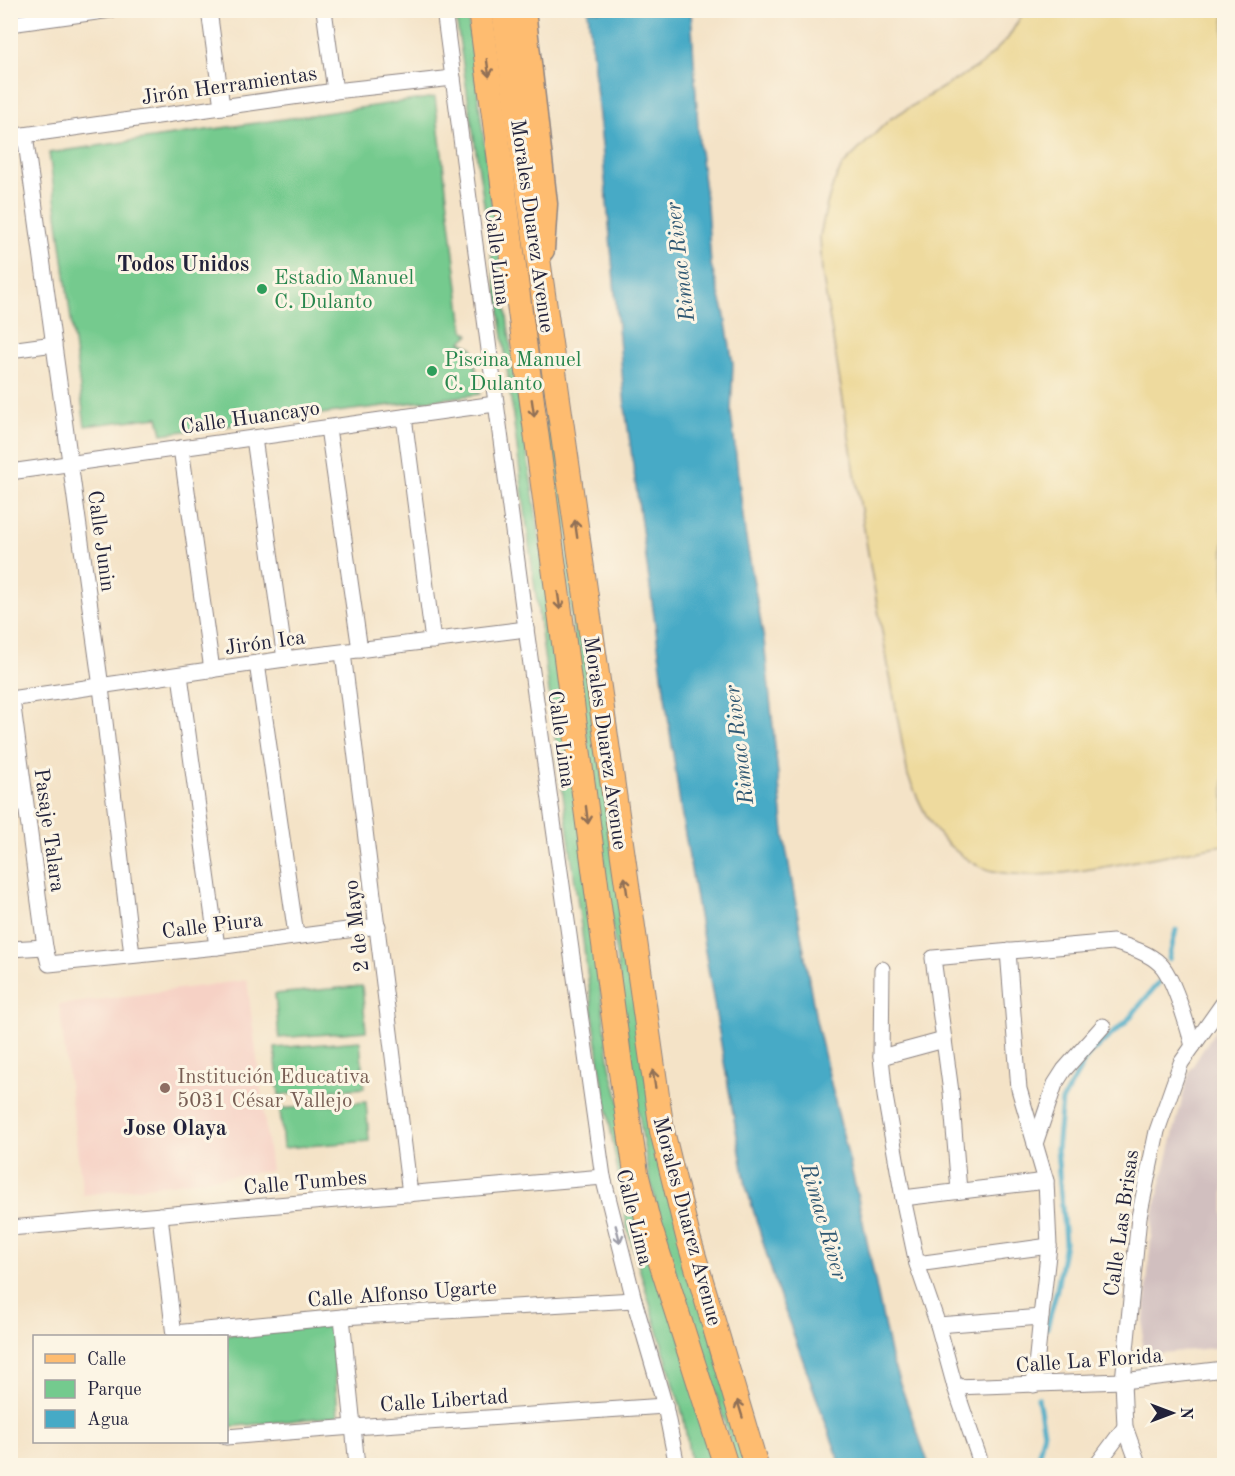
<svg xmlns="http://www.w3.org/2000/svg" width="1235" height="1476" font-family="'Old Standard TT',serif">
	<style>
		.built { fill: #f6d1c5 }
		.industrial { fill: #d1bfbf }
		.green { fill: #74ca8e; stroke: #4b7664; stroke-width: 1.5 }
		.sand { fill: #eeda9e; stroke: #887e6c; stroke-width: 1.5 }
		.water { fill: #46aac6; stroke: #346680; stroke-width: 1.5 }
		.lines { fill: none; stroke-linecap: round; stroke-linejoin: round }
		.stream { stroke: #46aac6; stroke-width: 5 }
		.minor-casing { stroke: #8b8281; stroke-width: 17 }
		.primary-casing { stroke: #8b8281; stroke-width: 25 }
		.trunk-casing { stroke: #8b8281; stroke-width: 26 }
		.minor { stroke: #fff; stroke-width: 15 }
		.primary { stroke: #febc70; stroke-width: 22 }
		.trunk { stroke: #febc70; stroke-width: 24 }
		.oneway { stroke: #906f56 }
		.oneway2 { stroke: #9c9ca7 }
		.leisure-dot { fill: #2e9e5b; stroke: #fcf5e5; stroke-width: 2 }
		.education-dot { fill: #8d6e63; stroke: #fcf5e5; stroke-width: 2 }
		.labels { text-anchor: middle; stroke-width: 6; stroke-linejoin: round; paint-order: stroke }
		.street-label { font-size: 21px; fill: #22223b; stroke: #fcf5e5 }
		.leisure-label { font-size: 21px; fill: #27864d; stroke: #fcf5e5; text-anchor: start }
		.education-label { font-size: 21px; fill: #785e54; stroke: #fcf5e5; text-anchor: start }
		.water-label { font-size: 22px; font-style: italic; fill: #305873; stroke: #fcf5e5 }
		.neighbourhood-label { font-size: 22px; font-weight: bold; fill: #22223b; stroke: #fcf5e5 }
	</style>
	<rect width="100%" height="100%" fill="#fcf5e5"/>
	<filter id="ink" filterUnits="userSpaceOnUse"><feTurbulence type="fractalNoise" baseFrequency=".0167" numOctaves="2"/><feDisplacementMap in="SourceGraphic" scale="12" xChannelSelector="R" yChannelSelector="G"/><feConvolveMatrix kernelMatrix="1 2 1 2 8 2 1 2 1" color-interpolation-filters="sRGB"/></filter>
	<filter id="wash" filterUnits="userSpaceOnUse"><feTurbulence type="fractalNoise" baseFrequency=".008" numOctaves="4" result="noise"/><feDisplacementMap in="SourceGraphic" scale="24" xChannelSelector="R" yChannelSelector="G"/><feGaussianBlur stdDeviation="1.35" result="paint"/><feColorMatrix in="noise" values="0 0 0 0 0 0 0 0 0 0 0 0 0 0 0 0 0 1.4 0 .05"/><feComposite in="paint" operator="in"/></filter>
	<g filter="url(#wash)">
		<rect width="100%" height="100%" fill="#f4e3c7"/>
		<polygon class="built" points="247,980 271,1171 83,1195 59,1005"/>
		<polygon class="industrial" points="1224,1016 1224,1347 1141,1355 1153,1215 1189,1072"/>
		<g class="green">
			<polygon points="455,11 467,11 511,347 564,699 610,1066 714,1465 691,1465 683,1415 627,1227 600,1066 533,574 498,298"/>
			<polygon points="490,11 498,11 650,1102 746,1465 737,1465 705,1357 673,1265 649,1177 630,1059"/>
			<polygon points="435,97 463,329 469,335 461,342 473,348 480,394 162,434 158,417 85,426 49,153"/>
			<polygon points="362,986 366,1031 279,1038 275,994"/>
			<polygon points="360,1041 364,1088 279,1095 275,1048"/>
			<polygon points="366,1102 369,1141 283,1148 280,1109"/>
			<polygon points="332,1325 338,1416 227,1427 226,1336 215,1336"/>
		</g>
		<path class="sand" d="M1024,11h200v834c-34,6 -69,12 -103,19 -42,7 -90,17 -132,6 -14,-4 -29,-15 -39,-24 -21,-18 -31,-45 -42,-70l-38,-211 -48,-293 -2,-36 7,-32 7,-22 9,-17 47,-46 92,-55 26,-26z"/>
		<polygon class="water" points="588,11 691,11 699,143 707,206 711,265 724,311 733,364 731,413 745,533 764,640 785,842 816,1020 858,1198 891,1358 929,1465 841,1465 777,1289 746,1186 727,1079 681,811 625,407 602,145"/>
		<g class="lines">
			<g class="stream">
				<polyline points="1169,959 1176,930"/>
				<polyline points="1047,1328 1057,1289 1065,1242 1057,1149 1062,1101 1088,1055 1126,1022 1159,982"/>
				<polyline points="1036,1466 1044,1432 1038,1398"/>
			</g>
		</g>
	</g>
	<g filter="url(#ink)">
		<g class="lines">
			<g class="minor-casing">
				<g id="minor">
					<polyline points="209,10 222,107"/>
					<polyline points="324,10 335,91"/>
					<polyline points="444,10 526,629 603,1177 634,1300 665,1406 677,1466"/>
					<polyline points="10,24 111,10"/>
					<polyline points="25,135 101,687 132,955"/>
					<polyline points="10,137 335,91 453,78"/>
					<polyline points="10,350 54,344"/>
					<polyline points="404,417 433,641"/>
					<polyline points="328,428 360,650"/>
					<polyline points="254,438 285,659"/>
					<polyline points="181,448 212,670"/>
					<polyline points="10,472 495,404"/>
					<polyline points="343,653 410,1194"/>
					<polyline points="257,663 296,935"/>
					<polyline points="180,675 217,947"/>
					<polyline points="10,699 285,659 526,629"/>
					<polyline points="12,699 45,947 49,964 217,947 378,926"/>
					<polyline points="10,949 45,947"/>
					<polyline points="882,969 881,1057 885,1096 903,1198 917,1264 938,1325 955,1387 982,1466"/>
					<polyline points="881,1057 944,1040"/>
					<polyline points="1035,1144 1055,1084 1064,1070 1103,1026"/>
					<path d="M959,1191l-8,-99 -18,-134 180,-16c15,5 35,10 47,22 13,12 28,64 33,82"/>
					<polyline points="903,1198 1046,1181"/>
					<polyline points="160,1215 174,1336"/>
					<polyline points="10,1228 603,1177"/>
					<polyline points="917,1264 1049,1246"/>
					<polyline points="342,1317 357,1466"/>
					<polyline points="938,1325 1041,1317 1049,1246 1046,1181 1019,1089 1008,951"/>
					<polyline points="174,1333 342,1317 634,1300"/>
					<polyline points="1034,1385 1041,1317"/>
					<polyline points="955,1387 1123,1381 1224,1369"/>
					<polyline points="226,1437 353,1427 665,1406"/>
					<polyline points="1096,1466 1125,1427"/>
					<polyline points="1139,1466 1125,1427 1123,1381 1139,1217 1157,1131 1181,1063 1224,1002"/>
				</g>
			</g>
			<g class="primary-casing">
				<polyline id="primary" points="524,10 546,204 543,250"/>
			</g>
			<g class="trunk-casing">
				<g id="trunk">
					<polyline points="480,10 621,1072 636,1173 649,1225 726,1466"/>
					<polyline points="504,10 516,104 662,1131 688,1237 756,1466"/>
				</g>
			</g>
			<use href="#minor" class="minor"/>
			<use href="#primary" class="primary"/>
			<use href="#trunk" class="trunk"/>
		</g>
		<defs><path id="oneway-shaft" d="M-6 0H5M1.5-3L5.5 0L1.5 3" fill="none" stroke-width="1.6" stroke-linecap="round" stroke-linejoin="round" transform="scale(1.5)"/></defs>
		<g class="oneway">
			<use href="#oneway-shaft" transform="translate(488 68) rotate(82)"/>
			<use href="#oneway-shaft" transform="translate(533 408) rotate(82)"/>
			<use href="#oneway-shaft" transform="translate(576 529) rotate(-98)"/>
			<use href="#oneway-shaft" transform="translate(559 601) rotate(82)"/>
			<use href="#oneway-shaft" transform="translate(587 815) rotate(83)"/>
			<use href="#oneway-shaft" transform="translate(626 886) rotate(-98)"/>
			<use href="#oneway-shaft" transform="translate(654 1079) rotate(-99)"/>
			<use href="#oneway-shaft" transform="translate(740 1409) rotate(-107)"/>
		</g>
		<use class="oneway2" href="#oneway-shaft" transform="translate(618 1234) rotate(75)"/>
	</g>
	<g class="leisure-dot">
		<circle cx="262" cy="289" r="6"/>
		<circle cx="432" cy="371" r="6"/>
	</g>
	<circle class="education-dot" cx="165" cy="1088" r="6"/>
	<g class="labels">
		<g class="street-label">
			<text transform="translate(229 85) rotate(-8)" y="7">Jirón Herramientas</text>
			<text transform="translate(533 226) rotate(82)" y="7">Morales Duarez Avenue</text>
			<text transform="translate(498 257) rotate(83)" y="7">Calle Lima</text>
			<text transform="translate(250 417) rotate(-8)" y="7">Calle Huancayo</text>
			<text transform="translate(102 541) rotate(82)" y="7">Calle Junin</text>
			<text transform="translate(265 642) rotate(-8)" y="7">Jirón Ica</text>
			<text transform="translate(562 739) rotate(82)" y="7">Calle Lima</text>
			<text transform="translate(606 743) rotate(82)" y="7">Morales Duarez Avenue</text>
			<text transform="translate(50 830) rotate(82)" y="7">Pasaje Talara</text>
			<text transform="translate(212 925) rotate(-7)" y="7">Calle Piura</text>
			<text transform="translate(356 926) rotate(-97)" y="7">2 de Mayo</text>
			<text transform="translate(305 1182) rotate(-5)" y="7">Calle Tumbes</text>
			<text transform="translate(635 1217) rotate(76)" y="7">Calle Lima</text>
			<text transform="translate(688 1221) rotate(75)" y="7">Morales Duarez Avenue</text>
			<text transform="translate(1121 1223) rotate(-82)" y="7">Calle Las Brisas</text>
			<text transform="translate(402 1293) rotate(-4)" y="7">Calle Alfonso Ugarte</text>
			<text transform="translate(1089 1360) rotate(-4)" y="7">Calle La Florida</text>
			<text transform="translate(444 1400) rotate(-4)" y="7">Calle Libertad</text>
		</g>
		<g class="leisure-label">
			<text x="274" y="284">Estadio Manuel<tspan x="274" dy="24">C. Dulanto</tspan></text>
			<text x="444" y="366">Piscina Manuel<tspan x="444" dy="24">C. Dulanto</tspan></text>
		</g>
		<g class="education-label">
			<text x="177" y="1083">Institución Educativa<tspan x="177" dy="24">5031 César Vallejo</tspan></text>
		</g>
		<g class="water-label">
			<text transform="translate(679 262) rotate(-97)" y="8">Rimac River</text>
			<text transform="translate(738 745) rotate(-97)" y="8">Rimac River</text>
			<text transform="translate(825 1221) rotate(74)" y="8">Rimac River</text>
		</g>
		<g class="neighbourhood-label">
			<text x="183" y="271">Todos Unidos</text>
			<text x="175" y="1135">Jose Olaya</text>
		</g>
	</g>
	<rect width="1235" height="1476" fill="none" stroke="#fcf5e5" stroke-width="36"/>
	<rect x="33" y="1335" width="195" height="108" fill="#fcf5e5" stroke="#a5a1a1" stroke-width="1.5"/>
	<rect x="45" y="1354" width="30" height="9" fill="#febc70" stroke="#a5a1a1" stroke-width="1.5"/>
	<text x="87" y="1365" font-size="18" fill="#22223b">Calle</text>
	<rect x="45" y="1380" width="30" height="18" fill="#74ca8e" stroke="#a5a1a1" stroke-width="1.5"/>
	<text x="87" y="1395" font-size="18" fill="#22223b">Parque</text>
	<rect x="45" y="1410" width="30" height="18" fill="#46aac6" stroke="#a5a1a1" stroke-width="1.5"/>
	<text x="87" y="1425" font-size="18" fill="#22223b">Agua</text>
	<g transform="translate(1172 1413) rotate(90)" stroke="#fcf5e5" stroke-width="4.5" paint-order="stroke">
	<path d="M0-4.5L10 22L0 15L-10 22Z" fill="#22223b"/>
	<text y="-9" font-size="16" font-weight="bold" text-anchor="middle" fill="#22223b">N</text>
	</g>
</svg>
